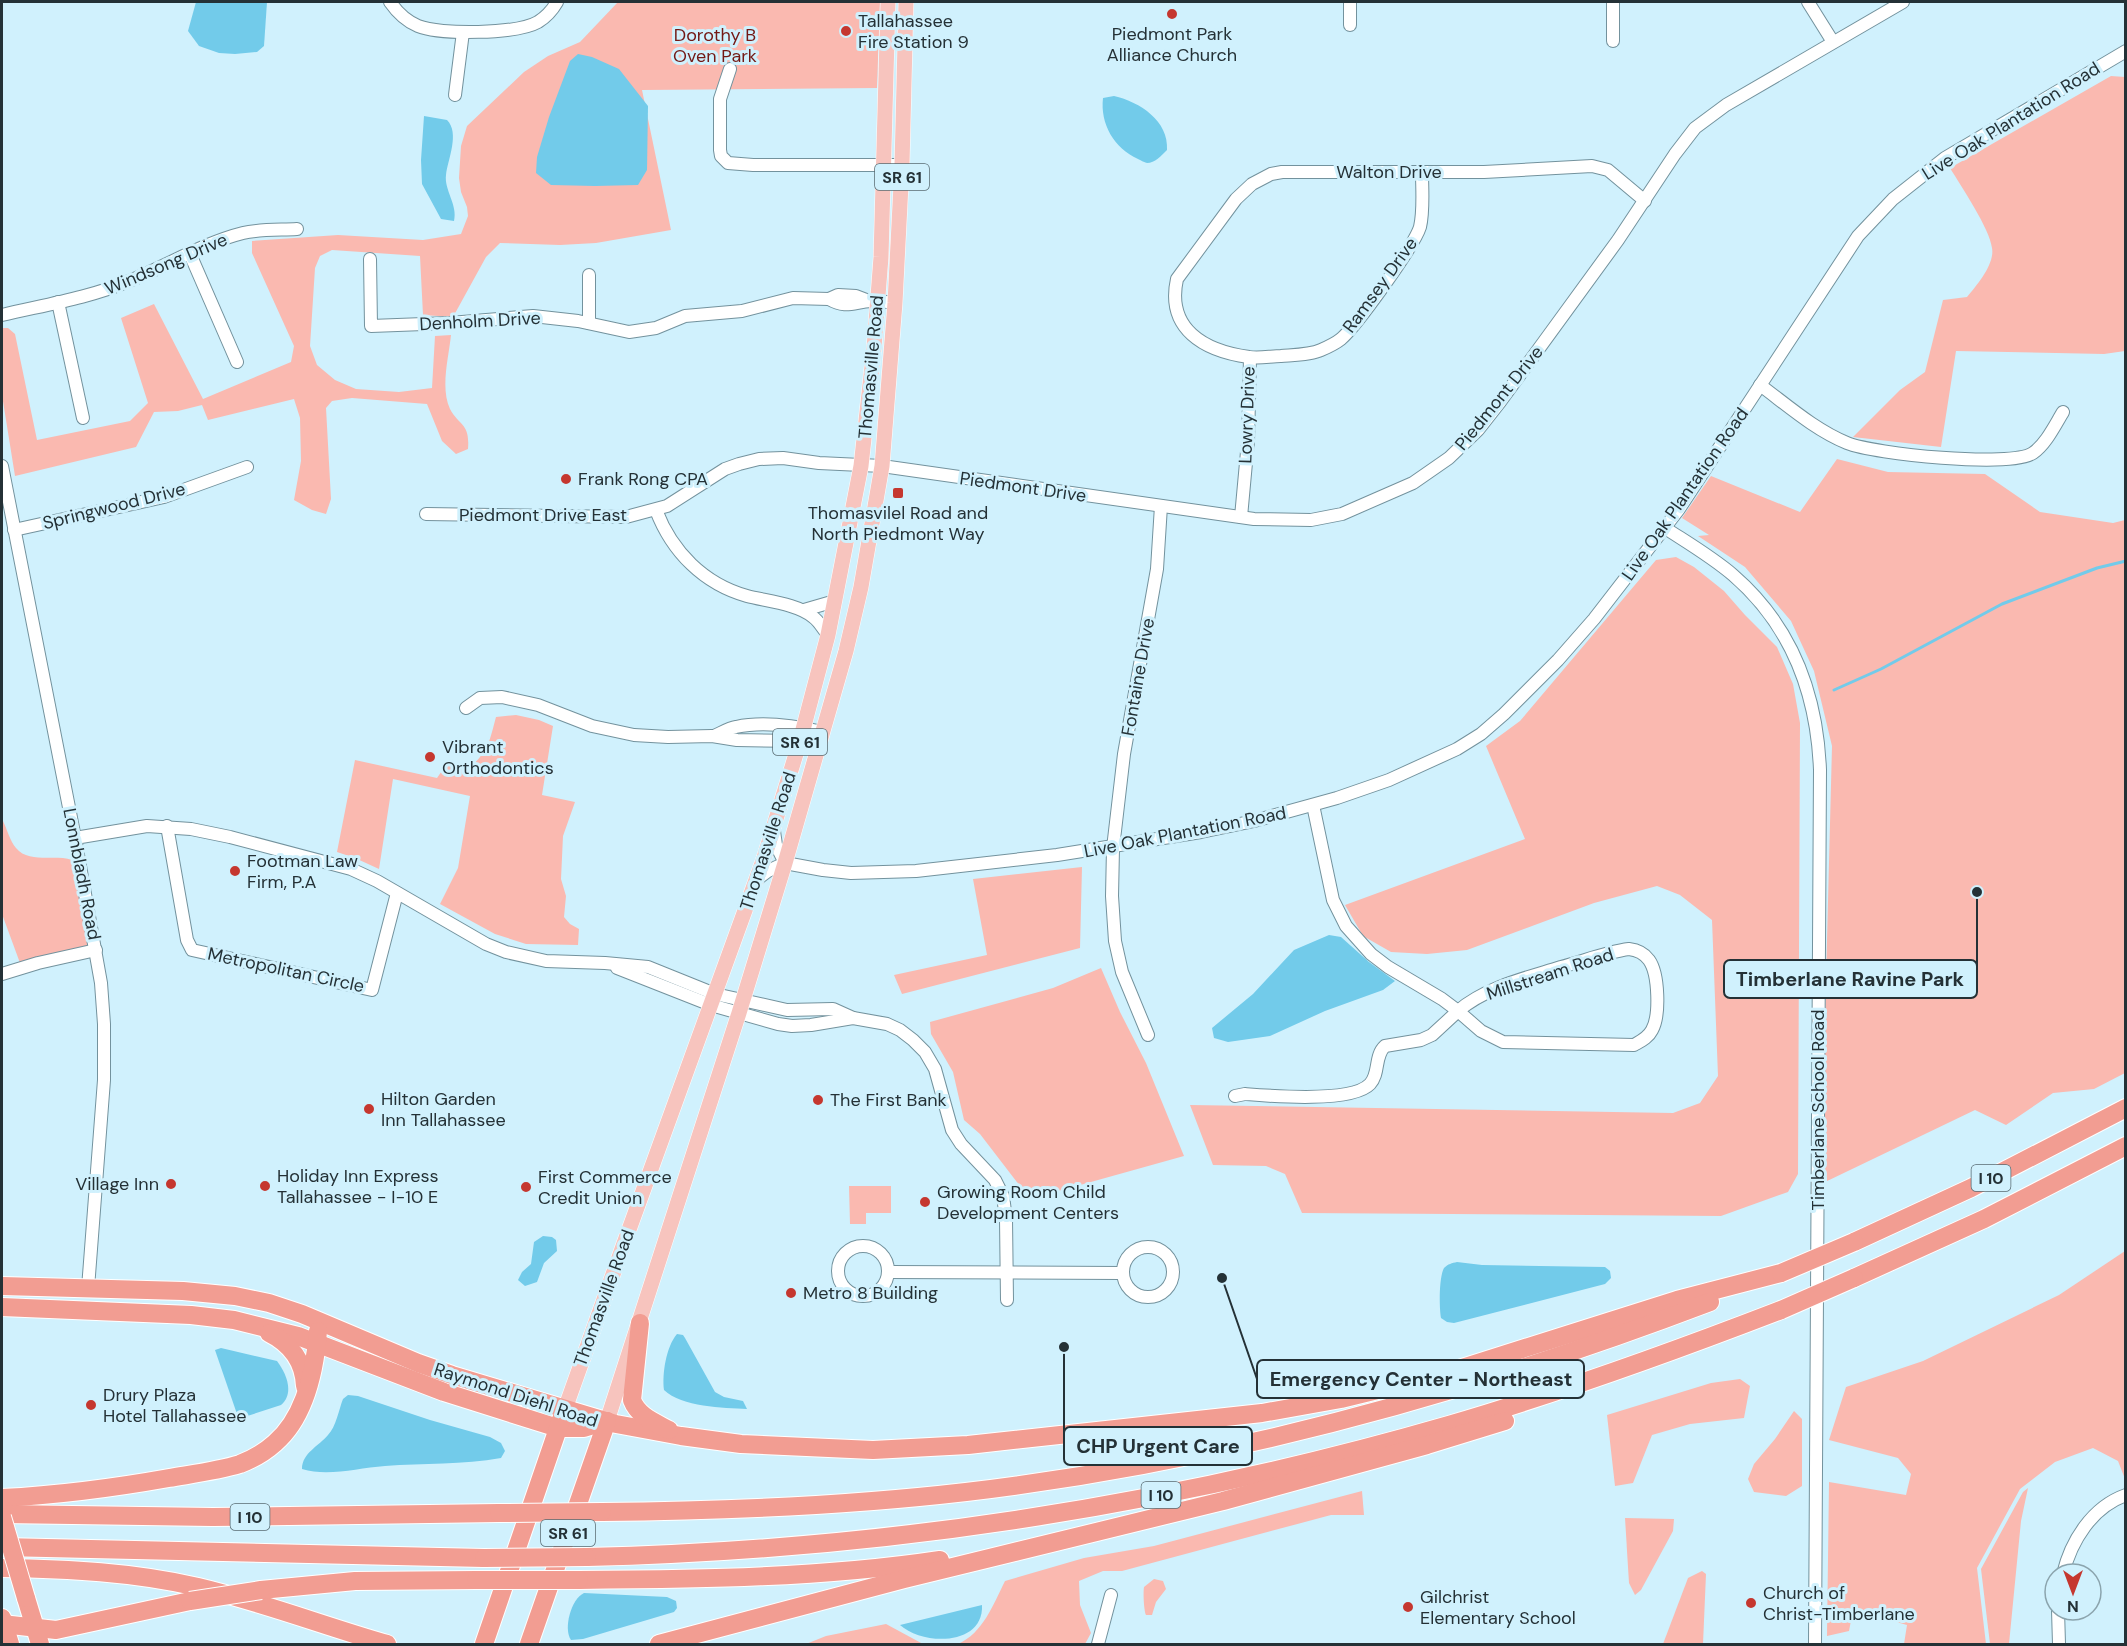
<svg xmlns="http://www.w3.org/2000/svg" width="2127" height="1646" font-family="'DM Sans',sans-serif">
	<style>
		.green { fill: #fab9b0 }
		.water { fill: #72cbea }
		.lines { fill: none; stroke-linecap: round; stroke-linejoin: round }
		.stream { stroke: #72cbea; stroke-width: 3 }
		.minor-casing { stroke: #73929d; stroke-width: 14 }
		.major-casing { stroke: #fff; stroke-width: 16 }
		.highway-casing { stroke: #fff; stroke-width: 20 }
		.minor { stroke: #fff; stroke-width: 12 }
		.major { stroke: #f7c4be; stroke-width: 15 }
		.highway { stroke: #f29d92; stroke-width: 18 }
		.highway-bridge-casing { stroke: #fff; stroke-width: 20; stroke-linecap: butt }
		.highway-bridge { stroke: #f29d92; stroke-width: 18 }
		.poi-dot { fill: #c5372f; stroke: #d0f1fd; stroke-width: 2 }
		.labels { text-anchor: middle; stroke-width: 6; stroke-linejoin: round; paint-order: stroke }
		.shield { fill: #d0f1fd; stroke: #586b72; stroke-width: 1.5 }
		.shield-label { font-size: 16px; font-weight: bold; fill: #243136 }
		.poi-label { font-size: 18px; fill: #243136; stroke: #d0f1fd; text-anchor: start }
		.park-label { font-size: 18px; fill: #731814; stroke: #d0f1fd }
		.street-label { font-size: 18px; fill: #243136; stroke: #d0f1fd }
		.leader { fill: none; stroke: #243136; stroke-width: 2 }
		.callout-dot { fill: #243136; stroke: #d0f1fd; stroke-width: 2 }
		.callout { fill: #d0f1fd; stroke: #243136; stroke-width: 2 }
		.callout-label { font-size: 20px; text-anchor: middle; font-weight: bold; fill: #243136 }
	</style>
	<rect width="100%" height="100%" fill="#d0f1fd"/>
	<g class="green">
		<path d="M618,2h262l-3,86 -235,2 29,140 -75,13 -36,2 -60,-2 -14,14 -33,60 -30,-2 -3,-59 -88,-6 -12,6 -5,12 -5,78 7,19 18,15 21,9 43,3 33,-4 3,-52 16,-1c-2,21 -11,53 -1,74 10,18 20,14 18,40l-12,5 -14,-13 -15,-37 -75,-6 -20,3 -6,7 5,91 -5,15 -14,-4 -18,-10 7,-39 -1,-43 -6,-19 -86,21 -6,-15 -24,6 -24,1 -18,35 -121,29 -13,-81v-67h6l7,6 22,106 93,-19 18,-18 -27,-85 33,-14 49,95 88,-37 3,-16 -42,-93v-12l86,-6 85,5 38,-6 7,-18 -1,-9 -6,-15 -2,-14 2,-32 6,-20 57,-54 24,-16 32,-14z"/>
		<path d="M2111,76l14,1v274l-21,3 -148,-3 -15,96 -88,-10 47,-47 25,-18 18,-72 24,-3c10,-12 28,-33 25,-49 -2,-19 -31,-62 -42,-80z"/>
		<polygon points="1837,459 1888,472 1985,474 2040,512 2113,523 2125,520 2125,1073 2094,1089 2053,1093 2006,1125 1975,1110 1823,1183 1821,1173 1832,746 1814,671 1791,621 1745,567 1698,536 1709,535 1682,518 1711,476 1800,512"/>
		<polygon points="1676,557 1694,567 1724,591 1745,615 1777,647 1793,684 1800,723 1798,1174 1788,1192 1721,1216 1302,1213 1285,1174 1266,1166 1213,1165 1190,1105 1673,1113 1700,1103 1718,1076 1712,920 1680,895 1657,886 1594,903 1467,950 1427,954 1391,952 1363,936 1345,905 1525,839 1486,746 1520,721 1656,560"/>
		<path d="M516,715l23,5 14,6 -11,69 33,7 -12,34 -2,43 5,17 -2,21 6,7 9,5 -1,16 -52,-1 -31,-10 -55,-30 18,-36 12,-72 -77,-17 -14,90 -24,-11 -18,-6 18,-92 82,18 9,-13 24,3c19,-19 19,-25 26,-51z"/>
		<path d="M3,821c4,8 7,20 13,27 13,16 39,6 56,12l16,87 -68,16 -18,-49v-92z"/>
		<polygon points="1082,867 1080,948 902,994 894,975 987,955 973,879"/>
		<polygon points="1101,968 1120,1012 1146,1063 1184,1156 1030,1199 980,1134 964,1120 953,1072 931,1034 930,1022 1053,988"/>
		<polygon points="849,1186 891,1186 891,1213 866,1213 866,1224 850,1224"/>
		<polygon points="2125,1251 2125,1479 2118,1461 2093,1448 2055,1462 2020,1489 1977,1568 1986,1644 1904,1644 1907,1625 1853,1610 1849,1631 1827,1636 1829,1482 1906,1495 1911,1474 1898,1458 1829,1440 1846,1387 1923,1361 2059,1295"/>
		<polygon points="1740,1379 1750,1386 1744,1418 1690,1424 1652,1435 1633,1483 1615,1486 1607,1415 1711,1383"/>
		<polygon points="1794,1411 1802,1419 1802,1486 1786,1496 1754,1492 1748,1479 1754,1464 1775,1439"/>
		<polygon points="2028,1488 2021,1521 2009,1644 1990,1644 1981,1569 2023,1492"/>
		<path d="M1362,1491l2,24h-33l-209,56h-19l-24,10 1,24 11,28 -6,11h-127c25,-11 35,-39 47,-63l79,-23 70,-12z"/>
		<polygon points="1625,1518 1674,1519 1673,1531 1641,1590 1635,1595 1629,1583"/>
		<polygon points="1702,1571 1706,1574 1703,1644 1663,1644 1688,1578"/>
		<path d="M1154,1579l9,2 3,8 -10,13 -4,13h-6c-2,-4 -3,-22 -2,-28z"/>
		<polygon points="886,1624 923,1644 806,1644 826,1636"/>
	</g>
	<g class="water">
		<polygon points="196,2 267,2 264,46 257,52 235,54 219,53 199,46 188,31"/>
		<polygon points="578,54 592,57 619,69 648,106 647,170 638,185 595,186 551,185 536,173 537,157 549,117 570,61"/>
		<path d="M1114,96c26,6 55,25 53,54 -6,6 -12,13 -20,13 -1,0 -7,-3 -9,-4 -24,-11 -38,-35 -35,-61z"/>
		<path d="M424,116l23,4c13,13 1,39 -1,55 -2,15 12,30 8,46l-13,-2 -19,-35 -1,-24z"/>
		<polygon points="1329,935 1341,937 1369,962 1395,981 1383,990 1325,1011 1270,1036 1228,1042 1214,1038 1212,1028 1253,994 1294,950"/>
		<polygon points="543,1236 552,1237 556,1240 557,1251 544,1263 537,1282 525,1286 518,1280 522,1272 531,1264 534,1242"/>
		<path d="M1457,1262l25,3 123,2 5,4 1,7 -6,6 -151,39 -7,-1 -6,-4c-2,-11 -2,-41 3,-50 4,-4 8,-5 13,-6z"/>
		<path d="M677,1334l6,1 2,3 30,54 9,5 19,4 4,8c-24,-1 -65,-2 -83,-19 -2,-16 2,-43 13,-56z"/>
		<path d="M221,1348l56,13c9,12 18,32 4,44l-40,13 -3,-1 -23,-67z"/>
		<path d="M348,1395l10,1 72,24 60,17 11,6 4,8 -4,7c-38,7 -78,5 -116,8 -28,2 -57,11 -83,3 0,-16 17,-23 26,-34 8,-8 11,-26 15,-36z"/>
		<path d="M584,1593l83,4 9,4 1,7 -3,4 -91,27 -12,1c-8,-11 0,-41 13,-47z"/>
		<path d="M982,1605c2,41 -59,41 -82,20z"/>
	</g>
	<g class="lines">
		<polyline class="stream" points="1834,690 1881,669 2002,604 2097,568 2126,561"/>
		<g class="minor-casing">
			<g id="minor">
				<path d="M390,2c7,10 16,19 28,24 22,9 99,8 120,-4 8,-5 15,-13 19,-20"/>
				<polyline points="1808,2 1833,42"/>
				<polyline points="1350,25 1350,2"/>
				<polyline points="1613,41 1613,2"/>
				<polyline points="730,69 720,99 720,150 721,156 728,163 753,165 902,165"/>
				<polyline points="455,95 463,32"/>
				<path d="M1422,172c0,18 2,38 -2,55 -6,19 -63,98 -79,112 -5,4 -13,8 -20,11 -11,5 -28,5 -40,6 -10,0 -22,3 -32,1 -45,-6 -83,-28 -72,-78l59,-80 16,-15 19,-10 11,-2h202l108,-6 16,4 37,31"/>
				<polyline points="190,254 237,362"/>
				<polyline points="370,259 371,326 450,323 533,316 578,321 629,332 656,328 685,316 742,311 793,298 829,299 838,295 856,296 869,301"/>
				<path d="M829,299c17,10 25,3 42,2 8,0 16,1 24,2"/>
				<polyline points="58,302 83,418"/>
				<path d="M2,315c42,-10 87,-17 127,-34 38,-15 74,-38 114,-48 17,-4 36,-3 54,-4"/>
				<polyline points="589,323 589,275"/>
				<path d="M1760,385c27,20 55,45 87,58 27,11 164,25 186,10 13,-9 22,-28 30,-41"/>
				<polyline points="2,466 75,838 101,983 104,1024 104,1080 88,1288"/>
				<path d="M656,510c16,42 48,74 91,86 19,5 51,8 66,21 6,4 10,12 15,18"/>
				<polyline points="426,514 626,517 667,506 725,469 739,464 759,459 783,458 819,463 882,466 1254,519 1311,520 1342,514 1413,483 1449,458 1478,430 1500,402 1618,240 1675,154 1695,128 1726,105 1903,2"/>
				<polyline points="1241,517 1248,441 1250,358"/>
				<path d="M1665,528c23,15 47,29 68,47 59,51 84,119 87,195l-5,874"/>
				<polyline points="14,530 164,497 247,467"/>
				<polyline points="804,610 835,601"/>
				<polyline points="466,708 480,698 502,697 538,705 592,726 634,735 668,737 712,736 737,740 800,741 819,745"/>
				<path d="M714,736c7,-3 15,-8 22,-9 27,-6 60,-1 86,5"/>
				<polyline points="167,826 187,940 192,950 372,990 397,893"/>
				<polyline points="774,831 776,845 785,863"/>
				<polyline points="75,838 147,826 191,829 230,837 351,869 377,881 486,944 506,952 546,961 605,963 648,967 715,994 787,1010 833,1009 853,1018 887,1024 900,1030 913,1040 925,1052 935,1069 952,1130 961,1144 995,1180 1003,1196 1006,1219 1007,1300"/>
				<polyline points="756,880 768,871 785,863 823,870 851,873 916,871 1057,855 1201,832 1254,821 1337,798 1389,780 1457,749 1481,734 1504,714 1558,660 1594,619 1679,509 1858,236 1893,199 1945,158 2126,51"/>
				<path d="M1629,949c9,1 15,4 20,11 10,14 11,56 3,70 -4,8 -11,11 -18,15l-131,-3 -22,-11 -23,-20c28,-24 68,-33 103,-44 23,-6 45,-15 68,-18z"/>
				<polyline points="617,968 711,1005 778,1024 792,1026 811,1025 853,1018"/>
				<polyline points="2,974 38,963 96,950"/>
				<polyline points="1148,1035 1122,972 1115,941 1112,896 1113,848 1124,754 1157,569 1161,506"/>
				<path d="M1235,1096l10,-2c25,2 107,9 125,-10 10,-11 4,-28 15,-38l36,-6 11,-5 26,-24 -16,-12 -54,-32 -17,-13 -25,-28 -13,-26 -20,-95"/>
				<circle cx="863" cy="1271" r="25"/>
				<circle cx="1148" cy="1272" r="25"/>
				<polyline points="889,1272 1122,1273"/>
				<path d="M2063,1574c8,-33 29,-67 63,-79"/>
				<polyline points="2058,1610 2059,1644"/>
				<polyline points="1098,1644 1111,1595"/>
			</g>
		</g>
		<g class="major-casing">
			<g id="major">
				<polyline points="565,1409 622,1249 764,858 800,741 828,635 861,466 874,348 881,257 888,2"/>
				<polyline points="607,1421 739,1013 785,863 846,651 861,587 882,466 895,303 902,165 906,2"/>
			</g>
		</g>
		<g class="highway-casing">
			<g id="highway">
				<polyline points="1854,1242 1971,1188 2126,1108"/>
				<polyline points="1854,1278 1984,1219 2126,1146"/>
				<polyline points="2,1286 183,1291 235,1296 269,1303 302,1314 418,1363 452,1375 616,1424 681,1436 741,1444 873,1450 968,1445 1262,1413 1341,1399 1443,1374 1677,1300 1781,1273"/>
				<polyline points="2,1307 191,1315 234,1320 298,1336 444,1392 558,1428 584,1428 607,1421"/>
				<path d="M640,1323l-8,77c6,16 22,22 37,30"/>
				<path d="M269,1333c22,11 35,29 36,53"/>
				<path d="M2,1498c56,-3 111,-10 167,-20 23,-4 48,-7 71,-14 13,-5 25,-12 35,-21 30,-26 40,-74 43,-112"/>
				<path d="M602,1512c122,-1 243,-6 364,-20 255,-30 505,-99 744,-190"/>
				<polyline points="2,1514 213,1517 499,1513"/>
				<polyline points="2,1547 484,1558"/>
				<path d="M587,1557c292,-7 582,-51 862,-132 113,-33 223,-73 332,-115"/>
				<path d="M2,1568c66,1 131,4 196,19 64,15 126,39 189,57"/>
				<path d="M579,1580c121,-1 241,-2 361,-20"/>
				<polyline points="261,1590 355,1581 476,1580"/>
				<polyline points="26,1598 40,1644"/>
				<polyline points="2,1618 10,1644"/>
				<polyline points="2,1624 56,1630 190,1601"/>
				<polyline points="484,1644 562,1417"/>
				<polyline points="529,1644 607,1421"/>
				<polyline points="659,1644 904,1579 1223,1501 1427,1445 1505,1421"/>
			</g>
		</g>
		<use href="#minor" class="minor"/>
		<use href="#major" class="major"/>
		<use href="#highway" class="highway"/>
		<g class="highway-bridge-casing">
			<g id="highway-bridge">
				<polyline points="1781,1273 1854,1242"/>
				<polyline points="1781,1310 1854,1278"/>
				<polyline points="499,1513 602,1512"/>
				<polyline points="2,1517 26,1598"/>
				<polyline points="484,1558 587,1557"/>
				<polyline points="476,1580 579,1580"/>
				<polyline points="190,1601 261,1590"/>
			</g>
		</g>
		<use href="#highway-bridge" class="highway-bridge"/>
	</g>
	<g class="poi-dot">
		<circle cx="1172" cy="14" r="6"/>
		<circle cx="846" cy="31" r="6"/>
		<circle cx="566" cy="479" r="6"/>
		<rect x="892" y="487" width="12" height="12" rx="3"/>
		<circle cx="430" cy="757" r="6"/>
		<circle cx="235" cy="871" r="6"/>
		<circle cx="818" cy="1100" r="6"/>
		<circle cx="369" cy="1109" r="6"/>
		<circle cx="171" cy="1184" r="6"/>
		<circle cx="265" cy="1186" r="6"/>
		<circle cx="526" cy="1187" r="6"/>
		<circle cx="925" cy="1202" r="6"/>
		<circle cx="791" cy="1293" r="6"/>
		<circle cx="91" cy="1405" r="6"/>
		<circle cx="1751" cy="1603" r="6"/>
		<circle cx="1408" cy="1607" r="6"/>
	</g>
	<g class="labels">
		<g class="shield">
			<rect x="875" y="164" width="54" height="26" rx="4.5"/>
			<rect x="773" y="729" width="54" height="26" rx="4.5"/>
			<rect x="1971.5" y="1165" width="39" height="26" rx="4.5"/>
			<rect x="1141.5" y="1482" width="39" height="26" rx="4.5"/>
			<rect x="230.5" y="1504" width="39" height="26" rx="4.5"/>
			<rect x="541" y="1520" width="54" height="26" rx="4.5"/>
		</g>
		<g class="shield-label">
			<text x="902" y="183">SR 61</text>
			<text x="800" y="748">SR 61</text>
			<text x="1991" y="1184">I 10</text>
			<text x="1161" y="1501">I 10</text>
			<text x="250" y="1523">I 10</text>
			<text x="568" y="1539">SR 61</text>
		</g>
		<g class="poi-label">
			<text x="858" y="27">Tallahassee<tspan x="858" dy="21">Fire Station 9</tspan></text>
			<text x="1172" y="40" text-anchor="middle">Piedmont Park<tspan x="1172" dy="21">Alliance Church</tspan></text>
			<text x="578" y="485">Frank Rong CPA</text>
			<text x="898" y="519" text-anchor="middle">Thomasvilel Road and<tspan x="898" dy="21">North Piedmont Way</tspan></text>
			<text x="442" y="753">Vibrant<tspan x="442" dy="21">Orthodontics</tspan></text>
			<text x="247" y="867">Footman Law<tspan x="247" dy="21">Firm, P.A</tspan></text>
			<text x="381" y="1105">Hilton Garden<tspan x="381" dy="21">Inn Tallahassee</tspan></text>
			<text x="830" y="1106">The First Bank</text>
			<text x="277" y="1182">Holiday Inn Express<tspan x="277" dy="21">Tallahassee - I-10 E</tspan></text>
			<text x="538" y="1183">First Commerce<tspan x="538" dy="21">Credit Union</tspan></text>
			<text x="159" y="1190" text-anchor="end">Village Inn</text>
			<text x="937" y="1198">Growing Room Child<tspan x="937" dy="21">Development Centers</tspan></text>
			<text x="803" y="1299">Metro 8 Building</text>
			<text x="103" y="1401">Drury Plaza<tspan x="103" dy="21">Hotel Tallahassee</tspan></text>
			<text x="1763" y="1599">Church of<tspan x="1763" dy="21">Christ-Timberlane</tspan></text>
			<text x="1420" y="1603">Gilchrist<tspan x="1420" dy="21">Elementary School</tspan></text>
		</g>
		<g class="park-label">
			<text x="715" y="41">Dorothy B<tspan x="715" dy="21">Oven Park</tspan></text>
		</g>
		<g class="street-label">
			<text transform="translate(2011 121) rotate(-32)" y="6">Live Oak Plantation Road</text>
			<text x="1389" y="178">Walton Drive</text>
			<text transform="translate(166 264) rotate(-23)" y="6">Windsong Drive</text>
			<text transform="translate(1380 285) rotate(-54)" y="6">Ramsey Drive</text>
			<text transform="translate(480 321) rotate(-3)" y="6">Denholm Drive</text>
			<text transform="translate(871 367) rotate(-85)" y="6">Thomasville Road</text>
			<text transform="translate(1499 398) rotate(-51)" y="6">Piedmont Drive</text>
			<text transform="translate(1247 415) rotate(-88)" y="6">Lowry Drive</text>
			<text transform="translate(1023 487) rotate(8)" y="6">Piedmont Drive</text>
			<text transform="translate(1685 494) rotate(-55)" y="6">Live Oak Plantation Road</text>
			<text transform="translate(114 506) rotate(-14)" y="6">Springwood Drive</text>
			<text x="543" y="521">Piedmont Drive East</text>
			<text transform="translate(1138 677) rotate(-80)" y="6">Fontaine Drive</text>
			<text transform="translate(1185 832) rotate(-11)" y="6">Live Oak Plantation Road</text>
			<text transform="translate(768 841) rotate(-72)" y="6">Thomasville Road</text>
			<text transform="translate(82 874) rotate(79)" y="6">Lonnbladh Road</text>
			<text transform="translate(286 970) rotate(12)" y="6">Metropolitan Circle</text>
			<text transform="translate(1550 974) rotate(-18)" y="6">Millstream Road</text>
			<text transform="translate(1818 1110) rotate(-90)" y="6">Timberlane School Road</text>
			<text transform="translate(604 1298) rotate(-70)" y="6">Thomasville Road</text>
			<text transform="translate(516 1395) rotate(18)" y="6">Raymond Diehl Road</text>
		</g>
	</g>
	<path class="leader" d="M1977 892L1977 979M1222 1278L1257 1379M1064 1347L1064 1446"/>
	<g class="callout-dot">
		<circle cx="1977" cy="892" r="6"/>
		<circle cx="1222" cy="1278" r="6"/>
		<circle cx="1064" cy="1347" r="6"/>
	</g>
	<g class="callout">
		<rect x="1724" y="960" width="253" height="38" rx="6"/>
		<rect x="1257" y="1360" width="327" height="38" rx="6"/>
		<rect x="1064" y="1427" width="188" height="38" rx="6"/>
	</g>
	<g class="callout-label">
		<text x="1850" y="986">Timberlane Ravine Park</text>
		<text x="1421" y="1386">Emergency Center - Northeast</text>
		<text x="1158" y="1453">CHP Urgent Care</text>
	</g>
	<rect width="2127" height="1646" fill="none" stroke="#243136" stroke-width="6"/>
	<g transform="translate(2073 1592) rotate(180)"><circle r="28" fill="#d0f1fd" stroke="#8ba4ad" stroke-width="1.5"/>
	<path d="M0-4.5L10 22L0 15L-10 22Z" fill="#c5372f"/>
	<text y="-9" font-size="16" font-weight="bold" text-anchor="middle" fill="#243136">N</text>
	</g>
</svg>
